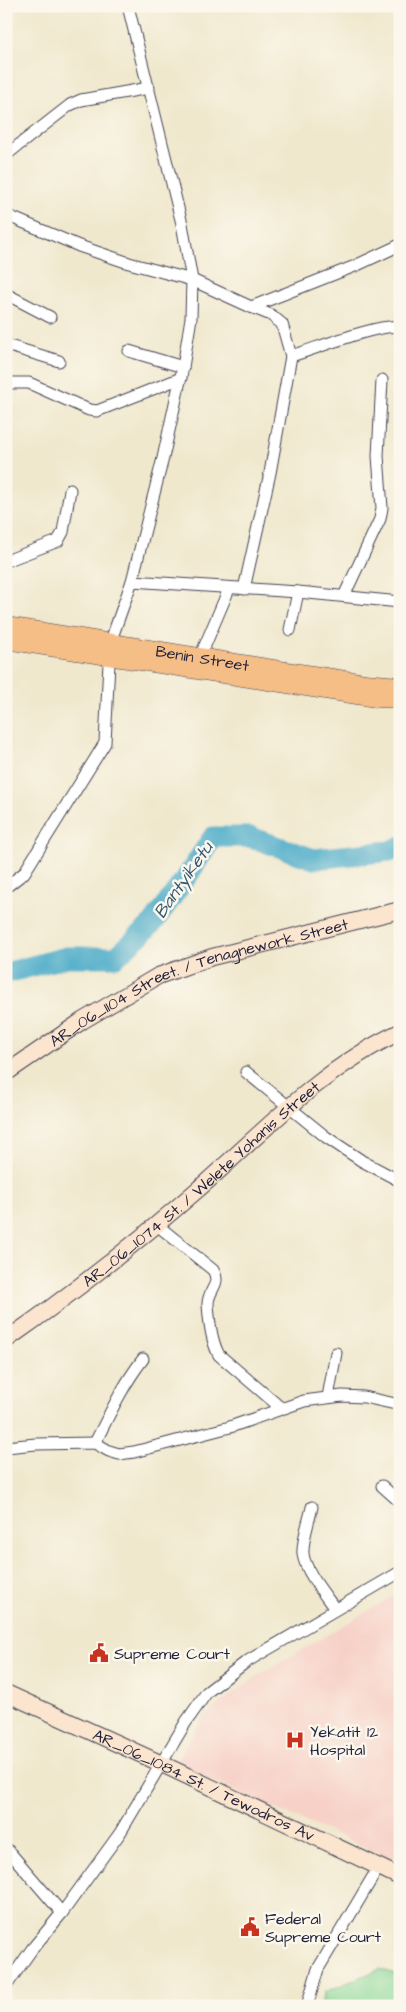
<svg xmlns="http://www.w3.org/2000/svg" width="406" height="2012" font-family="'Architects Daughter',sans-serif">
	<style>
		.built { fill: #f7d1c7 }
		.green { fill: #8bd896; stroke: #567d68 }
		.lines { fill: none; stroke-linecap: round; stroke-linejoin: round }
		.river { stroke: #48aac8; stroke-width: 21 }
		.street-casing { stroke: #414051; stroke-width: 13 }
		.secondary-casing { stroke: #414051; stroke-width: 18 }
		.primary-casing { stroke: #414051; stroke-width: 19 }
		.street { stroke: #fff; stroke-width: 11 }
		.secondary { stroke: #fbe5cf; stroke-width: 16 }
		.primary { stroke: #f6be87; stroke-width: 18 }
		.labels { text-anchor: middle; stroke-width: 5; stroke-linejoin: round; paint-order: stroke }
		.street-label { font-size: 16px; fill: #22223b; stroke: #fbf7ec }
		.poi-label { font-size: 16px; fill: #22223b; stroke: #fbf7ec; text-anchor: start }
		.water-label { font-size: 18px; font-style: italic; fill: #315873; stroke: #fbf7ec }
	</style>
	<rect width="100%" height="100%" fill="#fbf7ec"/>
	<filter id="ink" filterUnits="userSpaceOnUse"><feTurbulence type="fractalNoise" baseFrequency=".02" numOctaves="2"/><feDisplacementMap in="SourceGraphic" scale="10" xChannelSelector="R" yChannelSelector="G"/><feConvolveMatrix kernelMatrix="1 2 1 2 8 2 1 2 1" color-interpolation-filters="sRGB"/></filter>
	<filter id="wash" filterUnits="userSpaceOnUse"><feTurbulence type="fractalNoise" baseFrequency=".0096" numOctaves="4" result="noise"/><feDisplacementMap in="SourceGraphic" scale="20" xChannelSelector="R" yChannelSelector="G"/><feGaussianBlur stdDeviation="1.12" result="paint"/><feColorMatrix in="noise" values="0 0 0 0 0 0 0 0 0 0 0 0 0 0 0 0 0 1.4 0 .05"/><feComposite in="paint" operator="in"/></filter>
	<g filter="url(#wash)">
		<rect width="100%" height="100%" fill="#f0e8cd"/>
		<polygon class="built" points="400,1592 400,1862 174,1765 205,1715 257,1676"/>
		<polygon class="green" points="380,1969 400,1976 400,2006 320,2006 325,1992"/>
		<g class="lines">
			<polyline class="river" points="6,973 67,957 116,957 153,923 188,875 213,837 250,837 314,859 390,851 400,847"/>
		</g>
	</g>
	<g filter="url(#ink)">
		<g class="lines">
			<g class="street-casing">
				<g id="street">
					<polyline points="6,155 70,105 81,100 149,88"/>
					<polyline points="6,215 79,246 129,263 192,280 251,307 355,266 400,245"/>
					<polyline points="6,294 50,317"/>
					<polyline points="6,345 59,361"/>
					<polyline points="129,351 183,367"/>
					<path d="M291,356c24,-7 88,-33 109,-29"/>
					<polyline points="6,383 29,383 89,410 97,411 181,378"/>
					<polyline points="6,561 58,541 63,532 70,490"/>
					<polyline points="132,581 298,592 400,602"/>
					<polyline points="244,589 270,473 291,356 282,324 271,315 251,307"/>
					<polyline points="344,596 380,519 382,508 378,456 382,380"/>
					<polyline points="290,630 298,592"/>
					<polyline points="200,663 200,657 229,589"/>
					<polyline points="6,887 24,873 105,743 110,643 132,581 163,458 183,367 191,318 192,280 182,224 128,6"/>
					<polyline points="246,1072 326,1137 362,1161 400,1181"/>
					<path d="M157,1225l56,45c9,15 -5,19 -5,34 1,16 3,37 11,51l62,53"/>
					<polyline points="328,1397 336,1353"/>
					<path d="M95,1443c15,-30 28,-58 48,-84"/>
					<polyline points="6,1447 36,1444 95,1443 109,1451 119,1454 134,1452 230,1427 304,1401 342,1396 364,1397 400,1405"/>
					<polyline points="382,1486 400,1502"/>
					<path d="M312,1507c-3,15 -10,32 -9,47 2,17 22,41 32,55"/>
					<polyline points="6,1848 62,1913"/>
					<polyline points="6,1986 32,1949 62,1913 120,1833 186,1722 207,1692 246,1662 400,1572"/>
					<polyline points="307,2006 318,1969 378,1868"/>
				</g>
			</g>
			<g class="secondary-casing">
				<g id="secondary">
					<path id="s1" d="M6,1073l76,-52 76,-45 54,-19 188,-47"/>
					<path id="s2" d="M6,1340c69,-48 134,-100 197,-155 62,-55 120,-117 197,-153"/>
					<path id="s3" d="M6,1693l156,71 238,113"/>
				</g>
			</g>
			<g class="primary-casing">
				<g id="primary">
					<path id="s4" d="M6,626l267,43 92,14 35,3"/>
					<polyline points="6,640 376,698 400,699"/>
				</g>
			</g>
			<use href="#street" class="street"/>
			<use href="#secondary" class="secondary"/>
			<use href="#primary" class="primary"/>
		</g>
	</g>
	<defs>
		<g id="civic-bare" transform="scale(1.5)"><path d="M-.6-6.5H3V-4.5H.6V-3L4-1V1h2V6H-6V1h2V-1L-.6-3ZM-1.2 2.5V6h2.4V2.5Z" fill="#c8321e" stroke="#fbf7ec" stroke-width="2.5" paint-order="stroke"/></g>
		<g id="hospital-bare" transform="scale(1.5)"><path d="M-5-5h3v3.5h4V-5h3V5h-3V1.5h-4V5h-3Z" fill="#c8321e" stroke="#fbf7ec" stroke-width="2.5" paint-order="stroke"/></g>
	</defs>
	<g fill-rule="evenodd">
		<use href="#civic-bare" x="99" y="1653"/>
		<use href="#hospital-bare" x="295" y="1740"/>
		<use href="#civic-bare" x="250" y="1927"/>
	</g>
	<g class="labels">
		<g class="street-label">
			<text dy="6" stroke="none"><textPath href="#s4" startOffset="199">Benin Street</textPath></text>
			<text dy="6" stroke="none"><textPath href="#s1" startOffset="216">AR_06_1104 Street. / Tenagnework Street</textPath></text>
			<text dy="6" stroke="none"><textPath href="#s2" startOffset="250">AR_06_1074 St. / Welete Yohanis Street</textPath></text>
			<text dy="6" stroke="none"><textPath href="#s3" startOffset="218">AR_06_1084 St. / Tewodros Av</textPath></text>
		</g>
		<g class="poi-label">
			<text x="114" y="1659">Supreme Court</text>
			<text x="310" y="1737">Yekatit 12<tspan x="310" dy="18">Hospital</tspan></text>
			<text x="265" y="1924">Federal<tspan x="265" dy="18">Supreme Court</tspan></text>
		</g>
		<g class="water-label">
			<text transform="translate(183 880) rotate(-55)" y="6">Bantyiketu</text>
		</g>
	</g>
	<rect width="406" height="2012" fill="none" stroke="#fbf7ec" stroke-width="25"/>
</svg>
